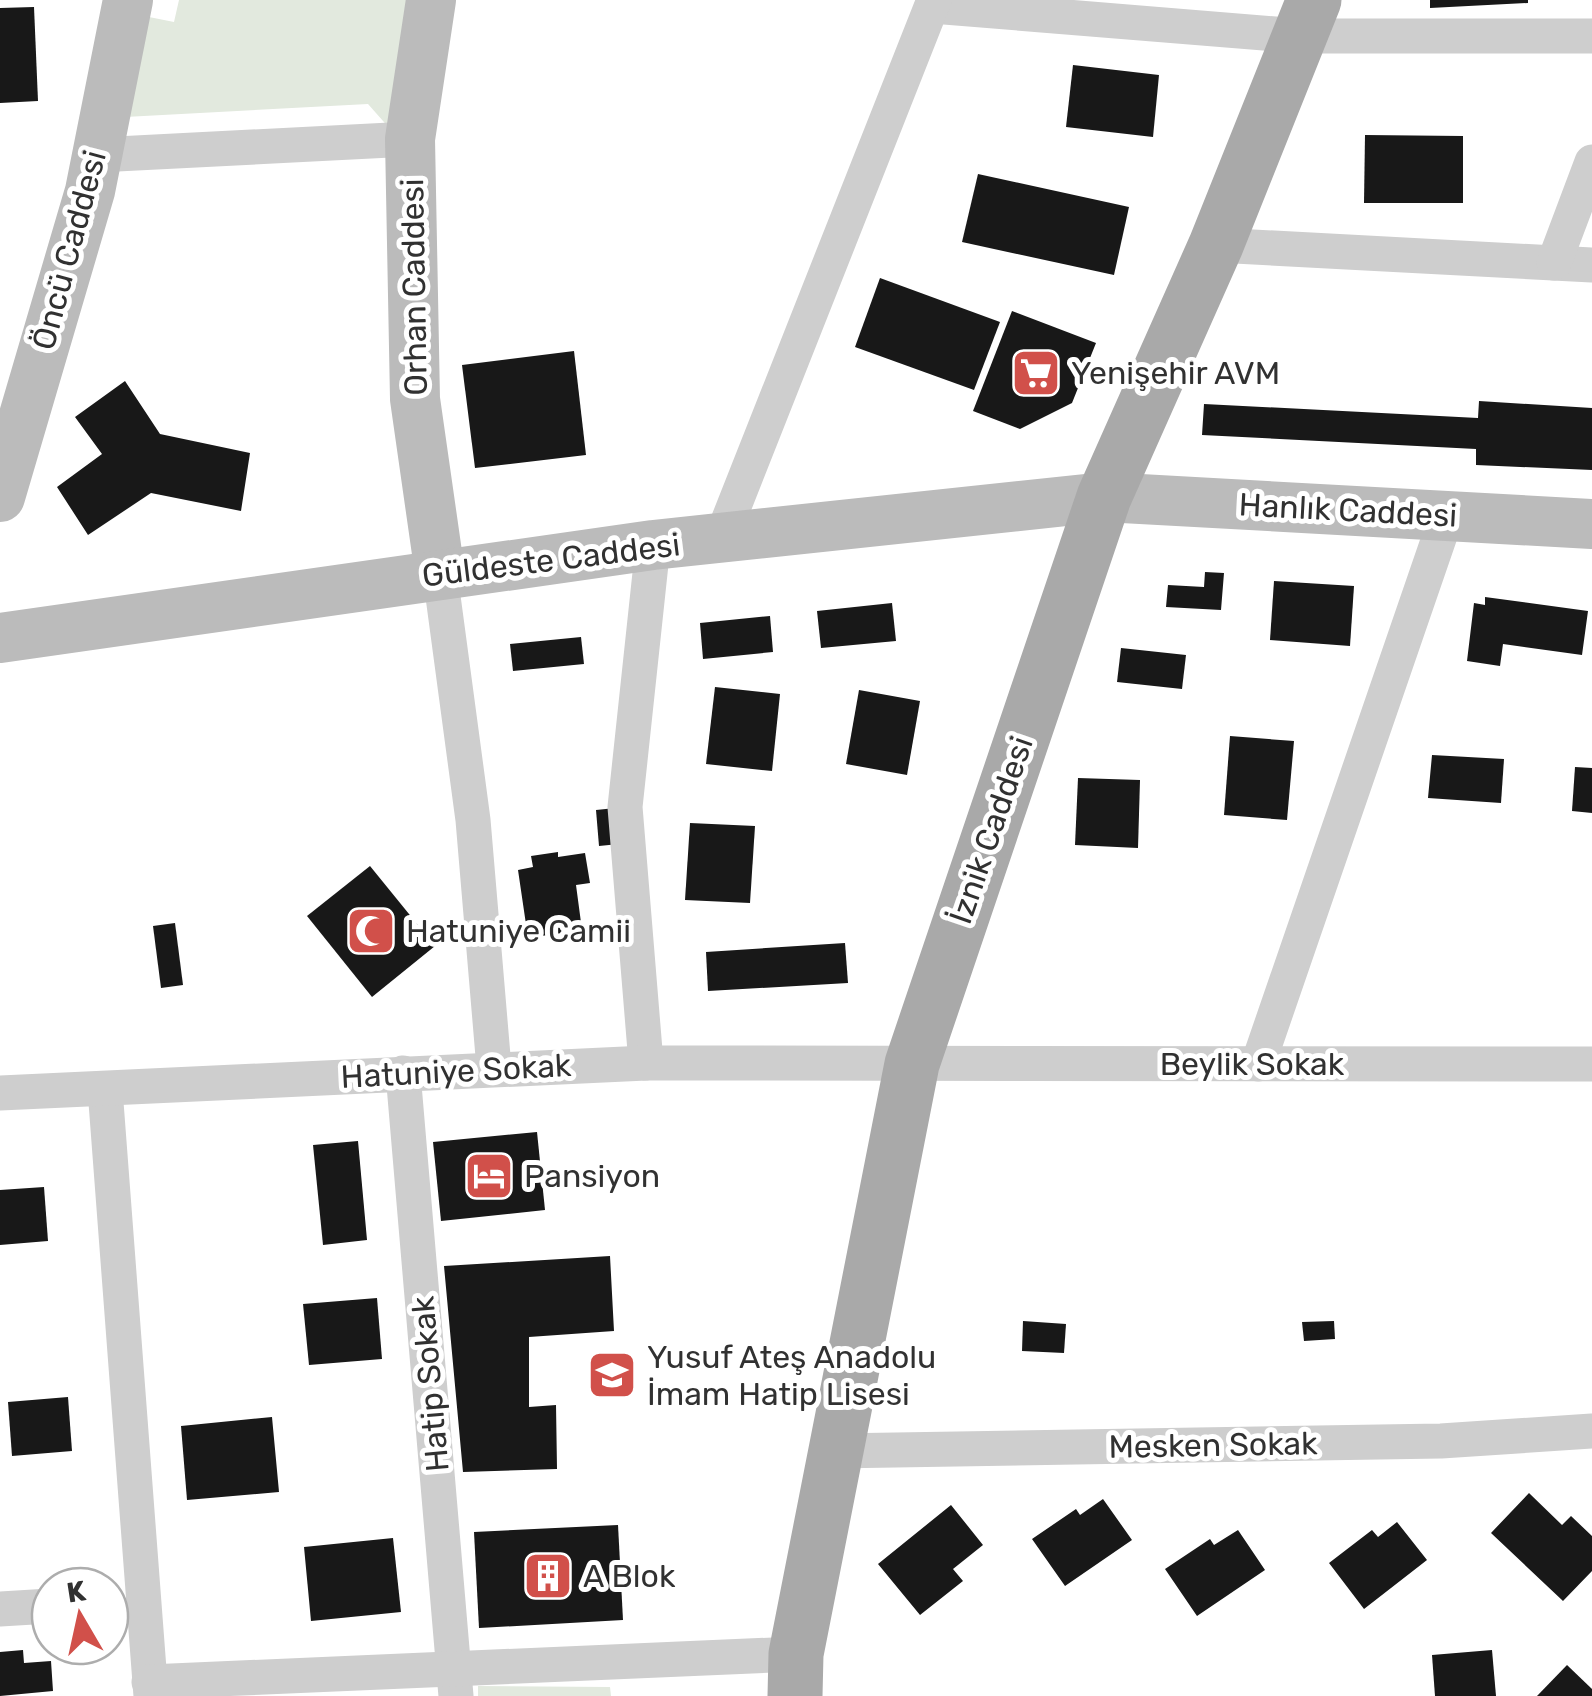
<svg xmlns="http://www.w3.org/2000/svg" width="1592" height="1696" font-family="Rubik,sans-serif">
	<style>
		.green { fill: #e2e9de }
		.building { fill: #181818 }
		.lines { fill: none; stroke-linecap: round; stroke-linejoin: round }
		.street { stroke: #cecece; stroke-width: 35 }
		.secondary { stroke: #bbb; stroke-width: 50 }
		.primary { stroke: #a9a9a9; stroke-width: 55 }
		.labels { text-anchor: middle; stroke-width: 10; stroke-linejoin: round; paint-order: stroke }
		.street-label { font-size: 32px; fill: #313131; stroke: #fff }
		.poi-label { font-size: 32px; fill: #313131; stroke: #fff; text-anchor: start }
	</style>
	<rect width="100%" height="100%" fill="#fff"/>
	<g class="green">
		<polygon points="179,0 411,0 391,130 368,104 125,117 144,16 174,22"/>
		<polygon points="478,1686 610,1687 611,1696 478,1696"/>
	</g>
	<g class="building">
		<polygon points="1430,0 1528,0 1528,3 1430,8"/>
		<polygon points="34,7 38,101 0,103 0,8"/>
		<polygon points="1073,65 1159,75 1153,137 1066,127"/>
		<polygon points="1365,135 1463,136 1463,203 1364,203"/>
		<polygon points="978,174 1129,207 1114,275 962,242"/>
		<polygon points="880,278 1000,322 974,390 855,347"/>
		<polygon points="1012,311 1096,343 1072,403 1020,429 973,411"/>
		<polygon points="574,351 586,455 475,468 462,365"/>
		<polygon points="125,381 160,434 250,453 241,511 151,493 88,535 57,487 102,454 75,417"/>
		<polygon points="1479,401 1592,408 1592,470 1476,465 1476,449 1202,435 1204,404 1478,418"/>
		<polygon points="1205,572 1224,573 1221,610 1166,607 1168,585 1204,587"/>
		<polygon points="1274,581 1354,586 1350,646 1270,640"/>
		<polygon points="1485,597 1588,611 1582,655 1503,644 1500,666 1467,661 1474,603 1485,605"/>
		<polygon points="892,603 896,641 821,648 817,611"/>
		<polygon points="770,616 773,652 703,659 700,623"/>
		<polygon points="581,637 584,664 513,671 510,644"/>
		<polygon points="1121,648 1186,655 1182,689 1117,682"/>
		<polygon points="715,687 780,694 772,771 706,764"/>
		<polygon points="859,690 920,701 907,775 846,764"/>
		<polygon points="1230,736 1294,741 1287,820 1224,815"/>
		<polygon points="1432,755 1504,759 1501,803 1428,798"/>
		<polygon points="1575,767 1592,768 1592,813 1572,811"/>
		<polygon points="1078,778 1140,780 1138,848 1075,845"/>
		<polygon points="625,807 629,843 599,846 596,810"/>
		<polygon points="690,823 755,826 750,903 685,900"/>
		<polygon points="558,852 558,857 585,853 590,883 576,885 582,930 528,938 518,870 533,867 531,856"/>
		<polygon points="370,866 435,946 372,997 307,916"/>
		<polygon points="175,923 183,985 161,988 153,926"/>
		<polygon points="845,943 848,983 708,991 706,952"/>
		<polygon points="537,1132 545,1210 441,1221 433,1142"/>
		<polygon points="358,1141 367,1240 323,1245 313,1145"/>
		<polygon points="44,1187 48,1241 0,1245 0,1190"/>
		<polygon points="610,1256 614,1331 529,1337 529,1407 556,1405 557,1469 463,1472 444,1266"/>
		<polygon points="377,1298 382,1359 309,1365 303,1304"/>
		<polygon points="1023,1321 1066,1324 1064,1353 1022,1351"/>
		<polygon points="1334,1321 1335,1339 1304,1341 1302,1322"/>
		<polygon points="68,1397 72,1451 12,1456 8,1402"/>
		<polygon points="272,1417 279,1492 187,1500 181,1426"/>
		<polygon points="1529,1493 1562,1525 1571,1516 1592,1536 1592,1571 1563,1601 1491,1533"/>
		<polygon points="1103,1499 1132,1540 1065,1586 1032,1539 1076,1509 1080,1515"/>
		<polygon points="951,1505 983,1545 953,1569 963,1581 920,1615 878,1564"/>
		<polygon points="1397,1522 1427,1560 1364,1609 1329,1563 1372,1530 1378,1537"/>
		<polygon points="618,1525 623,1620 479,1628 474,1532"/>
		<polygon points="1238,1530 1265,1570 1197,1616 1165,1569 1210,1539 1214,1545"/>
		<polygon points="393,1538 401,1612 311,1621 304,1547"/>
		<polygon points="23,1650 24,1663 51,1661 53,1691 0,1696 0,1652"/>
		<polygon points="1492,1650 1496,1696 1435,1696 1432,1655"/>
		<polygon points="1567,1665 1592,1689 1592,1696 1537,1696"/>
	</g>
	<g class="lines">
		<g class="street">
			<polyline points="932,6 1300,36 1592,36"/>
			<polyline points="97,155 410,139"/>
			<polyline points="1216,245 1592,265"/>
			<polyline points="1554,263 1592,162"/>
			<polyline points="721,539 934,0"/>
			<polyline points="440,574 473,820 494,1068"/>
			<polyline points="646,1063 625,807 653,545"/>
			<polyline points="1258,1064 1447,515"/>
			<polyline points="403,1073 456,1696"/>
			<polyline points="105,1089 151,1696"/>
			<polyline points="0,1093 646,1063 1592,1064"/>
			<polyline points="834,1451 1441,1441 1592,1431"/>
			<polyline points="0,1609 50,1606"/>
			<polyline points="149,1682 796,1654"/>
		</g>
		<g class="secondary">
			<polyline points="431,0 410,139 415,399 440,574"/>
			<polyline points="0,497 90,191 128,0"/>
			<polyline points="0,638 653,545 1104,497 1592,524"/>
		</g>
		<polyline class="primary" points="795,1696 796,1654 912,1064 1104,497 1216,245 1314,0"/>
	</g>
	<defs>
		<g id="supermarket-square" transform="scale(2.5)"><rect x="-9" y="-9" width="18" height="18" rx="4" fill="#d1504a" stroke="#fff"/><path d="M-6-5.5h2.5l.6 2H6L4.5 2H-2.5L-4.4-4H-6ZM-1.5 3.2a1.3 1.3 0 1 0 .1 0ZM3 3.2a1.3 1.3 0 1 0 .1 0Z" fill="#fff"/></g>
		<g id="mosque-square" transform="scale(2.5)"><rect x="-9" y="-9" width="18" height="18" rx="4" fill="#d1504a" stroke="#fff"/><path d="M3.5-4.9A6 6 0 1 0 3.5 4.9A5 5 0 1 1 3.5-4.9Z" fill="#fff"/></g>
		<g id="hotel-square" transform="scale(2.5)"><rect x="-9" y="-9" width="18" height="18" rx="4" fill="#d1504a" stroke="#fff"/><path d="M-6-4.5h1.5V1H6V5H4.5V3h-9V5H-6ZM-4 0a1.8 1.8 0 1 1 3.6 0ZM.5 0V-2.5h3Q6-2.5 6 0Z" fill="#fff"/></g>
		<g id="school-square" transform="scale(2.5)"><rect x="-9" y="-9" width="18" height="18" rx="4" fill="#d1504a" stroke="#fff"/><path d="M0-5L7-2L0 1L-7-2ZM-4 1L0 2.5L4 1V4Q0 6-4 4Z" fill="#fff"/></g>
		<g id="building-square" transform="scale(2.5)"><rect x="-9" y="-9" width="18" height="18" rx="4" fill="#d1504a" stroke="#fff"/><path d="M-4-6H4V6H1V3H-1V6H-4ZM-2.5-4.3h1.7v1.8h-1.7ZM.8-4.3h1.7v1.8H.8ZM-2.5-1h1.7V.8h-1.7ZM.8-1h1.7V.8H.8Z" fill="#fff"/></g>
	</defs>
	<g fill-rule="evenodd">
		<use href="#supermarket-square" x="1036" y="373"/>
		<use href="#mosque-square" x="371" y="931"/>
		<use href="#hotel-square" x="489" y="1176"/>
		<use href="#school-square" x="612" y="1375"/>
		<use href="#building-square" x="548" y="1576"/>
	</g>
	<g class="labels">
		<g class="street-label">
			<text transform="translate(69 250) rotate(-75)" y="11">Öncü Caddesi</text>
			<text transform="translate(414 287) rotate(-91)" y="11">Orhan Caddesi</text>
			<text transform="translate(1348 510) rotate(3)" y="11">Hanlık Caddesi</text>
			<text transform="translate(551 560) rotate(-7)" y="11">Güldeste Caddesi</text>
			<text transform="translate(991 830) rotate(-71)" y="11">İznik Caddesi</text>
			<text x="1252" y="1075">Beylik Sokak</text>
			<text transform="translate(456 1071) rotate(-3)" y="11">Hatuniye Sokak</text>
			<text transform="translate(430 1384) rotate(-95)" y="11">Hatip Sokak</text>
			<text transform="translate(1213 1445) rotate(-1)" y="11">Mesken Sokak</text>
		</g>
		<g class="poi-label">
			<text x="1071" y="384">Yenişehir AVM</text>
			<text x="406" y="942">Hatuniye Camii</text>
			<text x="524" y="1187">Pansiyon</text>
			<text x="647" y="1368">Yusuf Ateş Anadolu<tspan x="647" dy="37">İmam Hatip Lisesi</tspan></text>
			<text x="583" y="1587">A Blok</text>
		</g>
	</g>
	<g transform="translate(80 1616) rotate(351)"><circle r="48" fill="#ffffff" stroke="#adadad" stroke-width="2.5"/>
	<path d="M0-8L18 38L0 25L-18 38Z" fill="#d1504a"/>
	<text y="-15" font-size="28" font-weight="bold" text-anchor="middle" fill="#313131">K</text>
	</g>
</svg>
